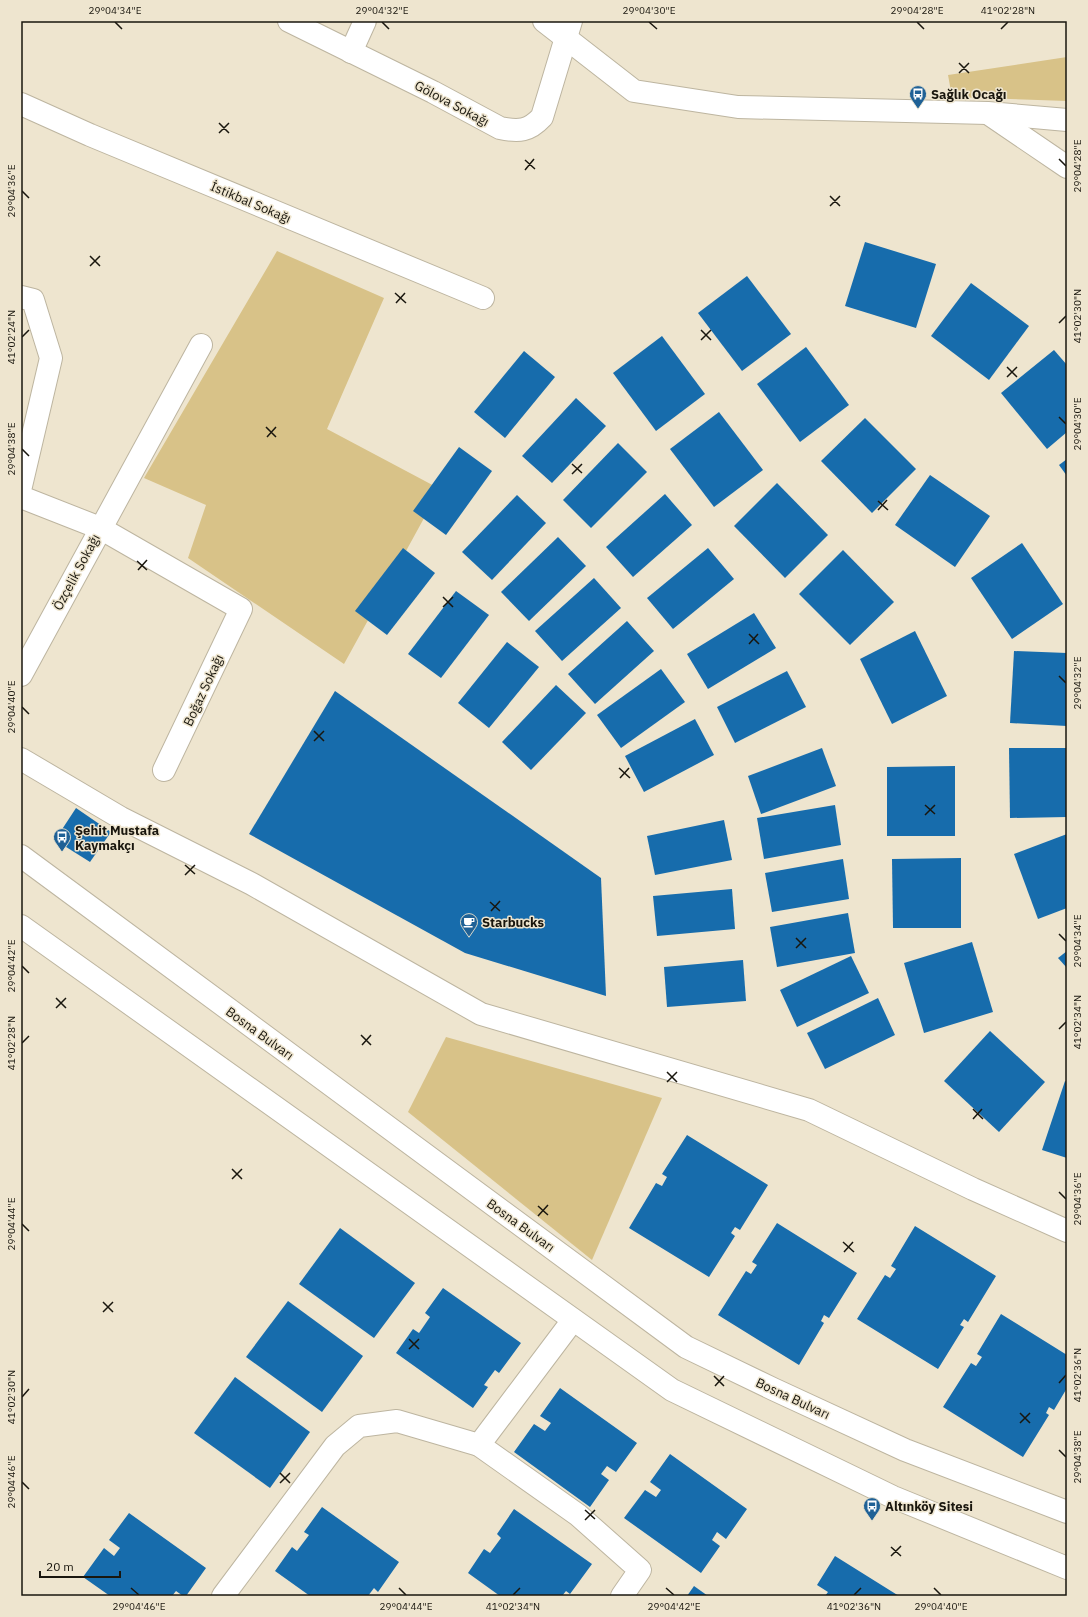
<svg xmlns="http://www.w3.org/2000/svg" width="1088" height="1617" font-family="'IBM Plex Sans',sans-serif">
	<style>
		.green { fill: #d8c288 }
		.building { fill: #176cac }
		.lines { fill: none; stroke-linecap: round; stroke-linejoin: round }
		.street-casing { stroke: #bdb5a0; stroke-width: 24 }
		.secondary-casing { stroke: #bdb5a0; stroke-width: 24 }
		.street { stroke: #fff; stroke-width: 22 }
		.secondary { stroke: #fff; stroke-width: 22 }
		.ticks { fill: none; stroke: #19160e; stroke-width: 1.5 }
		.labels { text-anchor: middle; stroke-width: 3; stroke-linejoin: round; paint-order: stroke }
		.poi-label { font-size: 13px; font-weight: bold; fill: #19160e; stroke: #eee5cf; text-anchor: start }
		.street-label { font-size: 13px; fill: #19160e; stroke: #eee5cf }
		.neatline { fill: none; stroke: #19160e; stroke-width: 1.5 }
		.ticks-label { font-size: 10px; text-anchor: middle; fill: #19160e }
	</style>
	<rect width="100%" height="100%" fill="#eee5cf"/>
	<g class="green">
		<polygon points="1067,57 1067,101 952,97 948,75"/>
		<polygon points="277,251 384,298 327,429 440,489 344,664 188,558 206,505 144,478"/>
		<polygon points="446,1037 662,1098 592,1260 408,1112"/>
	</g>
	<g class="building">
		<polygon points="865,242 936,264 916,328 845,306"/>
		<polygon points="747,276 791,334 742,371 698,313"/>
		<polygon points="971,283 1029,326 989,380 931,336"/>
		<polygon points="662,336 705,394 656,431 613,373"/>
		<polygon points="806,347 849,405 800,442 757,384"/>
		<polygon points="1054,350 1067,365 1067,432 1047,449 1001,393"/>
		<polygon points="524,351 555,377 505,438 474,412"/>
		<polygon points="576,398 606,426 552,483 522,456"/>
		<polygon points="719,412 763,470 714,507 670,449"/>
		<polygon points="865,418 916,469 872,513 821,461"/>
		<polygon points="618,443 647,472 591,528 563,500"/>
		<polygon points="459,447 492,471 446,535 413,511"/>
		<polygon points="1067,459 1067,476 1059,465"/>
		<polygon points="930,475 990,516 955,567 895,525"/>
		<polygon points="777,483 828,535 785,578 734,526"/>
		<polygon points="665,494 692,525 633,577 606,547"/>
		<polygon points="517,495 546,523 492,580 462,552"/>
		<polygon points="558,537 586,566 529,621 501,592"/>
		<polygon points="1022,543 1063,604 1012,639 971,578"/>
		<polygon points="403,548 435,573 387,635 355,611"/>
		<polygon points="708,548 734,579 673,629 647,598"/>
		<polygon points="843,550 894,602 850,645 799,594"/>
		<polygon points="594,578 621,608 562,661 535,631"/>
		<polygon points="456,591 489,615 441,678 408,654"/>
		<polygon points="754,613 776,648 708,689 687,654"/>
		<polygon points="627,621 654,651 595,704 568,674"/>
		<polygon points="915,631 947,696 892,724 860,659"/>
		<polygon points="507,642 539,667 489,728 458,703"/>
		<polygon points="1014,651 1067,653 1067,726 1010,723"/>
		<polygon points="661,669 685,702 621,748 597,715"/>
		<polygon points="787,671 806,707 735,743 717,707"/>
		<polygon points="556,685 586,713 531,770 502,742"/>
		<polygon points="335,691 601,878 606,996 465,953 249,834"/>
		<polygon points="695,719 714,755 644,792 625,756"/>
		<polygon points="822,748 836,786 761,814 748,776"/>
		<polygon points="1009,748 1067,748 1067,817 1010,818"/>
		<polygon points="955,766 955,836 887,836 887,767"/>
		<polygon points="835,805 841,845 764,859 757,818"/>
		<polygon points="76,808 111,832 90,862 55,840"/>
		<polygon points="724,820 732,860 655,875 647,836"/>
		<polygon points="1067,834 1067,908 1038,919 1014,854"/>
		<polygon points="961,858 961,928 893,928 892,859"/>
		<polygon points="843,859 849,899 772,912 765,873"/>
		<polygon points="732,889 735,929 657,936 653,896"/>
		<polygon points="848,913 855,953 777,967 770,927"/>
		<polygon points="972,942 993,1012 924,1033 904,963"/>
		<polygon points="1067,951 1067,968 1058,958"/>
		<polygon points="851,956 869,993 797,1027 780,990"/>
		<polygon points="743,960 746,1001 667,1007 664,967"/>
		<polygon points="878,998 895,1035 825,1069 807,1033"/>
		<polygon points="990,1031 1045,1082 999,1132 944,1081"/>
		<polygon points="1065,1081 1067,1082 1067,1158 1042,1150"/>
		<polygon points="687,1135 768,1185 740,1230 735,1227 731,1233 735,1236 709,1277 629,1228 656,1183 662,1186 667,1177 662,1174"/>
		<polygon points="777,1223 857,1273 829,1318 824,1315 821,1321 824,1323 799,1365 718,1315 746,1271 751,1274 757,1265 752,1262"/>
		<polygon points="915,1226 996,1276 968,1322 964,1319 960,1325 964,1327 938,1369 857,1319 885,1275 890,1278 896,1269 891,1266"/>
		<polygon points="340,1228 415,1283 374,1338 299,1284"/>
		<polygon points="443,1288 521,1343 499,1373 495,1370 484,1385 488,1387 473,1408 396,1353 413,1329 419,1333 430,1317 425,1313"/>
		<polygon points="288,1301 363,1356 322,1412 246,1357"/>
		<polygon points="1001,1314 1067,1355 1067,1388 1054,1410 1049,1407 1046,1413 1049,1415 1023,1457 943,1407 971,1363 976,1366 982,1357 977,1354"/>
		<polygon points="235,1377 310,1432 270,1488 194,1433"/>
		<polygon points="560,1388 637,1443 616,1472 607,1466 601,1474 609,1480 590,1507 514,1452 534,1424 545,1431 551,1423 540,1416"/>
		<polygon points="670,1454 747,1509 726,1539 717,1532 712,1540 720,1546 701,1573 624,1518 645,1490 656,1497 661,1490 650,1482"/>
		<polygon points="322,1507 399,1562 378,1592 374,1588 368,1596 310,1596 275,1571 292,1547 297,1551 309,1535 304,1532"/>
		<polygon points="514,1509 592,1564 570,1594 566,1591 562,1596 500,1596 468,1573 484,1549 490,1553 501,1538 497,1534"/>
		<polygon points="129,1513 206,1568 186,1596 183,1596 176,1591 172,1596 110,1596 83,1577 104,1548 114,1556 120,1548 109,1540"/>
		<polygon points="835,1556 899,1596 825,1596 828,1592 817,1585"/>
		<polygon points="694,1586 708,1596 687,1596"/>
	</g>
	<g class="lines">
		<g class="street-casing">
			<g id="street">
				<path d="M289,21l144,71 67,36c19,4 29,3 42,-11l29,-96"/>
				<polyline points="544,21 634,91 738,107 988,113 1067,120"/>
				<polyline points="351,52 365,21"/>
				<polyline points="21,104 90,135 483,298"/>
				<polyline points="989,114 1067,167"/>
				<polyline points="21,297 33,300 51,358 21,486"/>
				<polyline points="21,497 100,528 241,609 164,770"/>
				<polyline points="21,675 201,345"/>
				<polyline points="21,759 121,818 252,884 481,1014 809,1110 973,1189 1067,1231"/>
				<polyline points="479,1445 578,1515 640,1570 622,1596"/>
				<polyline points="223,1596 335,1446 359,1426 397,1421 479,1445 573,1320"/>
			</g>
		</g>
		<g class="secondary-casing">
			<g id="secondary">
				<polyline points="21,856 686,1347 773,1389 905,1450 1067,1512"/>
				<polyline points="21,926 672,1390 893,1497 1067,1568"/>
			</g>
		</g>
		<use href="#street" class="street"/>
		<use href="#secondary" class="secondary"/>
	</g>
	<path class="ticks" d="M115,22l7,7M382,22l7,7M649,22l8,7M917,22l7,7M1001,29l7,-7M959,63l10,10M959,73l10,-10M219,123l10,10M219,133l10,-10M1059,159l7,7M525,160l10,9M525,170l9,-11M22,191l7,7M830,196l10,10M830,206l10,-10M90,256l10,10M90,266l10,-10M395,293l11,10M396,303l9,-10M1059,323l7,-7M701,330l10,10M22,337l7,-7M701,340l10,-10M1007,367l10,10M1007,377l10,-10M1059,417l7,7M266,427l10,10M267,437l9,-10M22,449l7,7M572,464l10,9M572,474l10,-10M878,501l10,9M878,510l9,-10M137,561l10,9M138,570l9,-10M443,597l10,10M443,607l10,-10M749,634l10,10M749,644l9,-10M1059,676l7,7M22,707l7,7M314,731l10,10M314,741l10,-10M619,768l11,10M620,778l9,-10M925,805l10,9M925,815l10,-10M185,865l10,9M185,875l10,-10M490,902l10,9M491,911l9,-10M1059,934l7,7M796,938l10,10M796,948l10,-10M22,966l7,7M56,998l10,10M56,1008l10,-10M1059,1029l7,-7M361,1035l10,10M22,1043l7,-7M362,1045l9,-10M667,1072l10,10M667,1082l10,-10M973,1109l10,10M973,1119l9,-10M232,1169l10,10M232,1179l10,-10M1059,1192l7,7M538,1206l10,9M538,1216l10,-11M22,1224l7,7M843,1242l11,10M844,1252l9,-10M103,1302l10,10M103,1312l10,-10M409,1339l10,10M409,1349l10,-10M714,1376l10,10M1059,1383l7,-8M715,1386l9,-10M22,1397l7,-8M1020,1413l10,10M1020,1423l10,-10M1059,1450l7,7M280,1473l10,10M22,1482l7,7M280,1483l10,-10M585,1510l10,9M585,1520l10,-10M891,1547l10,9M891,1556l10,-10M131,1588l8,7M399,1588l7,7M666,1588l8,7M934,1588l7,7M513,1595l7,-7M854,1595l7,-7"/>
	<defs>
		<g id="bus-pin" transform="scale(0.9)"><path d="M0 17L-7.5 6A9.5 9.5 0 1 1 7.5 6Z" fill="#1f6196" stroke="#eee5cf"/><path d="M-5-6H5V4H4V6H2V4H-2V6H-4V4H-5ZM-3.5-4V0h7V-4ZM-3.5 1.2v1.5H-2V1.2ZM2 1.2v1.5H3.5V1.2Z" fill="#fff"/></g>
		<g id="cafe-pin" transform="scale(0.9)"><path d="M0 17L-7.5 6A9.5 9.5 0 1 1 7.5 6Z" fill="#1f6196" stroke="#eee5cf"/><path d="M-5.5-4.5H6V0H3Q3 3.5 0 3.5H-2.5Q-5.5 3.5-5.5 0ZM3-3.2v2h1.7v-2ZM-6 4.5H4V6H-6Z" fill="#fff"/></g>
	</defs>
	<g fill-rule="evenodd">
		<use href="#bus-pin" x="918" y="94"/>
		<use href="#bus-pin" x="62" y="837"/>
		<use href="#cafe-pin" x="469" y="922"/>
		<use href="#bus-pin" x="872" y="1506"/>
	</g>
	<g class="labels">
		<g class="poi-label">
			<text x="931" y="99">Sağlık Ocağı</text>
			<text x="75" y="835">Şehit Mustafa<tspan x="75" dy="15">Kaymakçı</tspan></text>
			<text x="482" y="927">Starbucks</text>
			<text x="885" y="1511">Altınköy Sitesi</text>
		</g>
		<g class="street-label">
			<text transform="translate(452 103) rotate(28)" y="5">Gölova Sokağı</text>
			<text transform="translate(251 202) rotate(23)" y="5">İstikbal Sokağı</text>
			<text transform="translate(76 572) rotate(-62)" y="5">Özçelik Sokağı</text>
			<text transform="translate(203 690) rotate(-65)" y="5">Boğaz Sokağı</text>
			<text transform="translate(260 1033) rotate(36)" y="5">Bosna Bulvarı</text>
			<text transform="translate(521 1225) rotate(36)" y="5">Bosna Bulvarı</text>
			<text transform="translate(793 1398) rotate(25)" y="5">Bosna Bulvarı</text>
		</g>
	</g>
	<rect width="1088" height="1617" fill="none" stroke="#eee5cf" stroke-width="44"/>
	<path d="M40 1571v6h80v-6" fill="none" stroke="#19160e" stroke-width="2"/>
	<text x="46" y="1571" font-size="12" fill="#19160e" stroke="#eee5cf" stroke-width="3" paint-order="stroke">20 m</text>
	<rect x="22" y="22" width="1044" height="1573" class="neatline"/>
	<g class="ticks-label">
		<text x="115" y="14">29°04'34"E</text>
		<text x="382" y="14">29°04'32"E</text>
		<text x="649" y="14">29°04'30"E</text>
		<text x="917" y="14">29°04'28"E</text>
		<text x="1008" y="14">41°02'28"N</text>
		<text transform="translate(1077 166) rotate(-90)" y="4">29°04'28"E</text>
		<text transform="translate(11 191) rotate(-90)" y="4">29°04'36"E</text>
		<text transform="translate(1077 316) rotate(-90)" y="4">41°02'30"N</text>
		<text transform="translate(11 337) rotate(-90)" y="4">41°02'24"N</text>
		<text transform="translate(1077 424) rotate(-90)" y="4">29°04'30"E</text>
		<text transform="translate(11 449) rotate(-90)" y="4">29°04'38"E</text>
		<text transform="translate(1077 683) rotate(-90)" y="4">29°04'32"E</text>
		<text transform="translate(11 707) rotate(-90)" y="4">29°04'40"E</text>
		<text transform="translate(1077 941) rotate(-90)" y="4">29°04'34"E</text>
		<text transform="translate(11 966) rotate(-90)" y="4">29°04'42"E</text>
		<text transform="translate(1077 1022) rotate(-90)" y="4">41°02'34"N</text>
		<text transform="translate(11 1043) rotate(-90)" y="4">41°02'28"N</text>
		<text transform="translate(1077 1199) rotate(-90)" y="4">29°04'36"E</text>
		<text transform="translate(11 1224) rotate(-90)" y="4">29°04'44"E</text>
		<text transform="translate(1077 1375) rotate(-90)" y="4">41°02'36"N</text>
		<text transform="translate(11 1397) rotate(-90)" y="4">41°02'30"N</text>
		<text transform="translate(1077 1457) rotate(-90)" y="4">29°04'38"E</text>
		<text transform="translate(11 1482) rotate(-90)" y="4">29°04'46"E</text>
		<text x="139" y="1610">29°04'46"E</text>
		<text x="406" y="1610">29°04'44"E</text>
		<text x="513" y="1610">41°02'34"N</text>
		<text x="674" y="1610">29°04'42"E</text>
		<text x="854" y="1610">41°02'36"N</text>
		<text x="941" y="1610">29°04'40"E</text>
	</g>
</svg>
